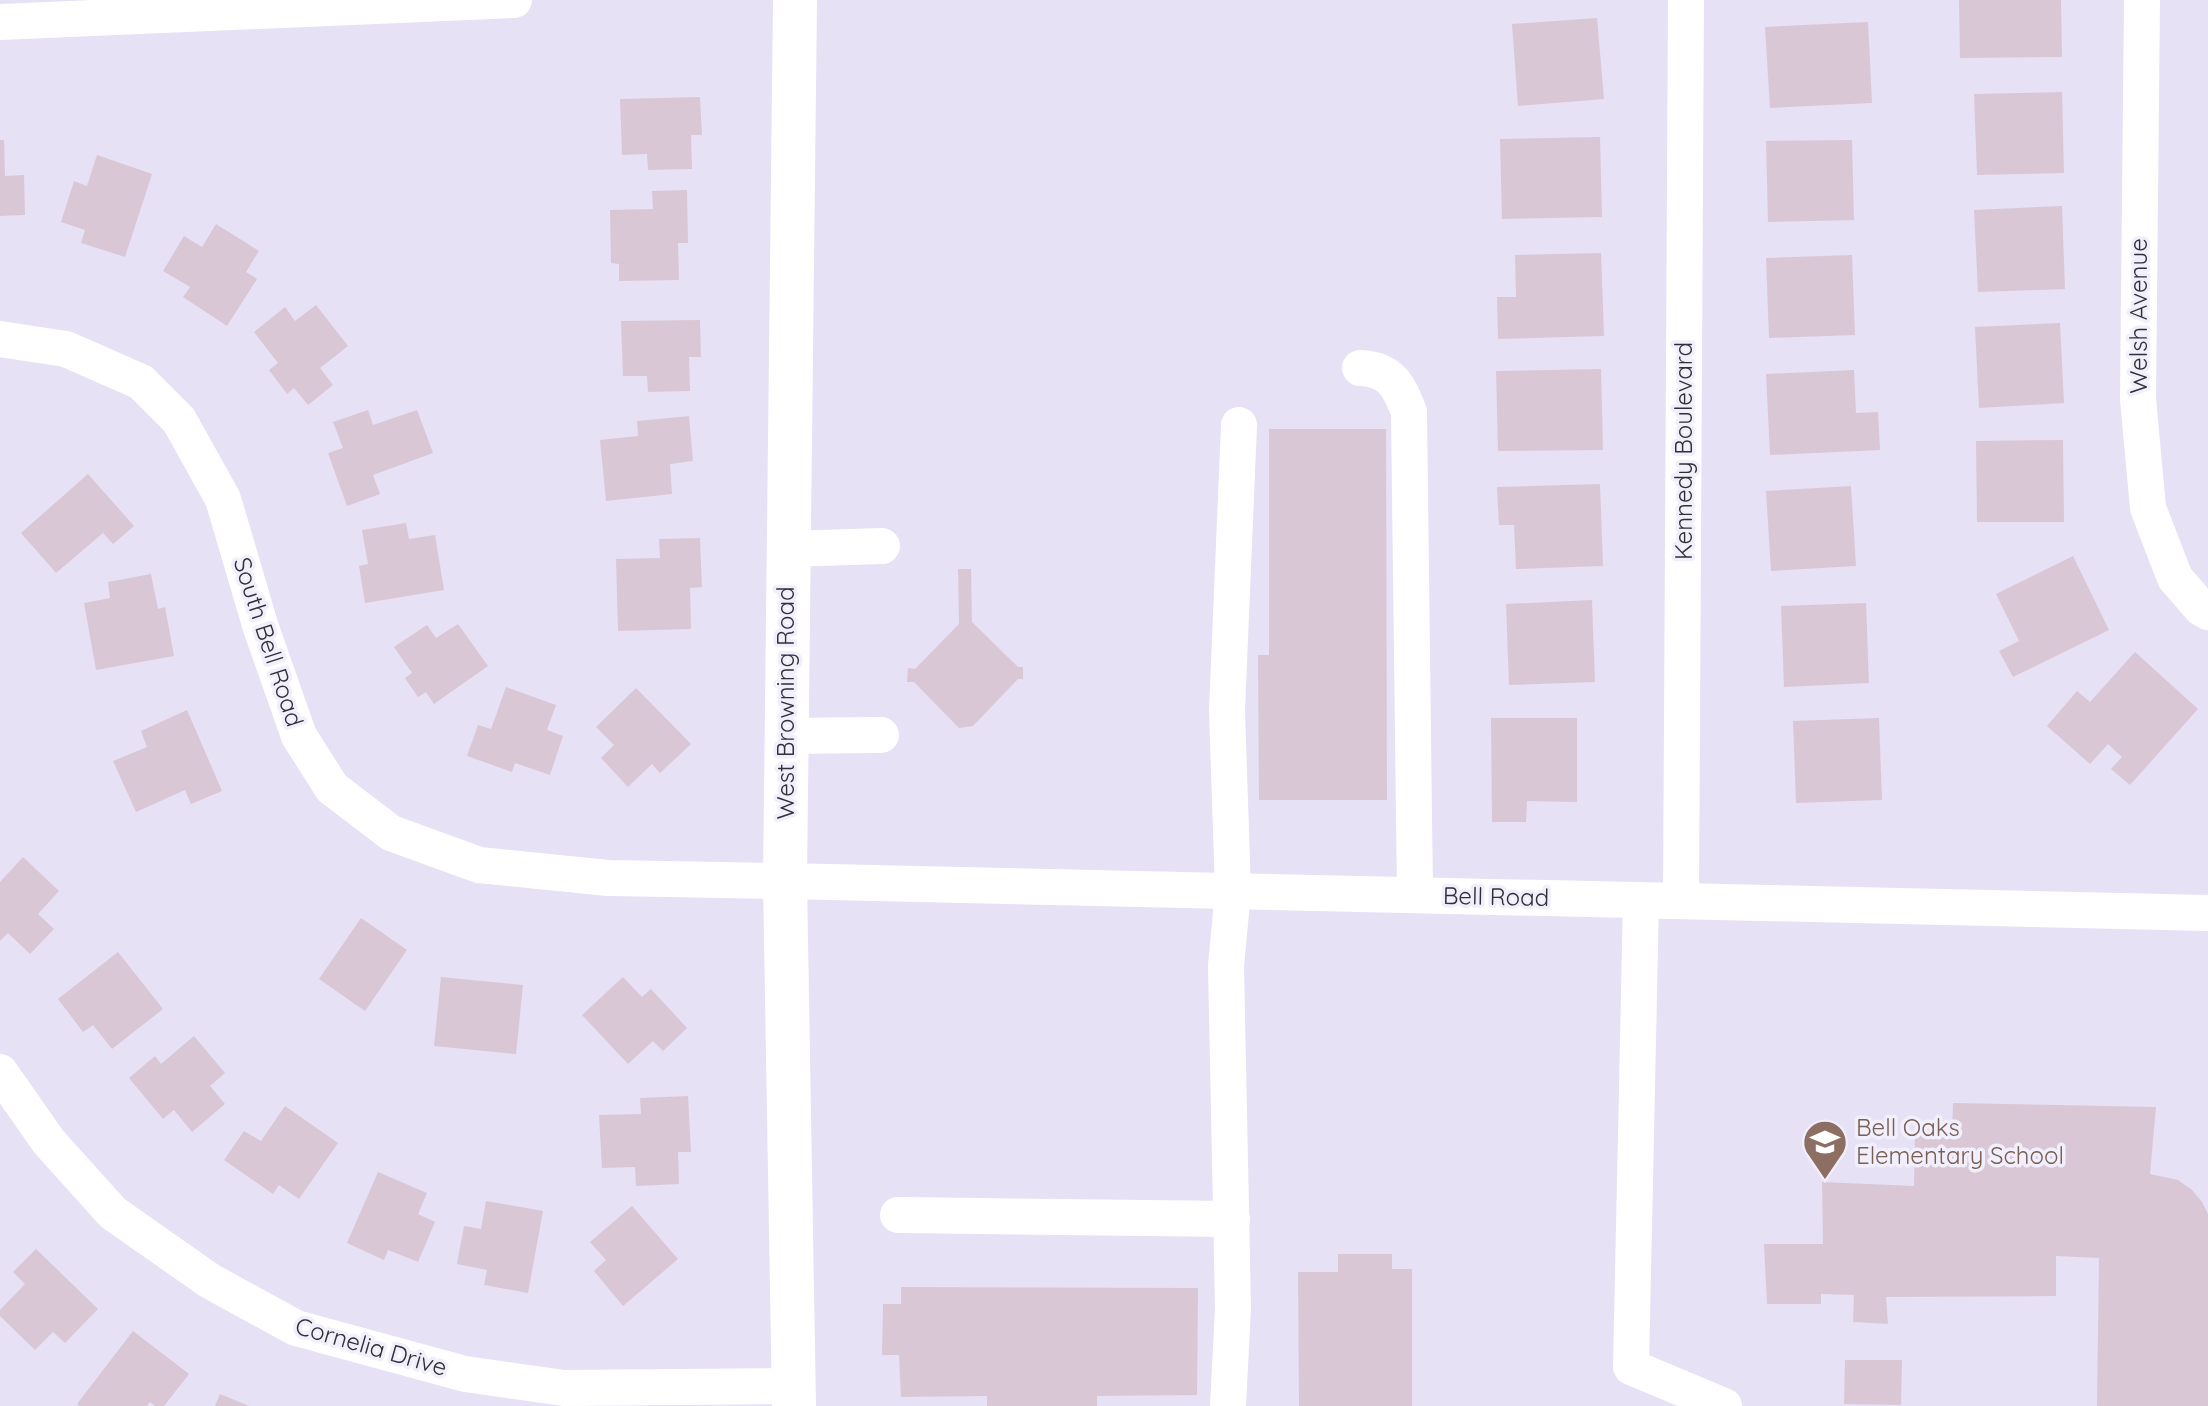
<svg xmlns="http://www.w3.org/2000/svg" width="2208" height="1406" font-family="Quicksand,sans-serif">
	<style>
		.building { fill: #dac7d6 }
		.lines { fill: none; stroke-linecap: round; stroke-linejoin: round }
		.minor { stroke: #fff; stroke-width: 36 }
		.major { stroke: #fff; stroke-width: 44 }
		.labels { text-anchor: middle; stroke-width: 7; stroke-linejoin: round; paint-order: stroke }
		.street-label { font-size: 24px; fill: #302e36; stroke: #f2effc }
		.education-label { font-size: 24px; fill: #785e54; stroke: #f2effc; text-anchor: start }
	</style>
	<rect width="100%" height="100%" fill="#e6e1f5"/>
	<g class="building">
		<polygon points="1959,0 2061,0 2062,57 1960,58"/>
		<polygon points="1597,18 1604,99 1518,106 1512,24"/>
		<polygon points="1868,22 1872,103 1770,108 1765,27"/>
		<polygon points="2062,92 2064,173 1977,175 1974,94"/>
		<polygon points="700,97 702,135 691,135 692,169 648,170 647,154 622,155 620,99"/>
		<polygon points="1600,137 1602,217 1502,219 1500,139"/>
		<polygon points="0,140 4,140 5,176 24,175 25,215 0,216"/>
		<polygon points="1852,140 1854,220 1768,222 1766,141"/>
		<polygon points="97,155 152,174 125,257 81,243 85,230 61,222 74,181 87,186"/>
		<polygon points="687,190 688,243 678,243 679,280 619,281 619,264 611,263 610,210 653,209 652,191"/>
		<polygon points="2062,206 2065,289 1978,292 1974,210"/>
		<polygon points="216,224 259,251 246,272 257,279 227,326 183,297 190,287 163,271 184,236 202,247"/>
		<polygon points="1601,253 1604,336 1498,339 1497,297 1516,297 1515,255"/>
		<polygon points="1852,255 1855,335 1769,338 1766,258"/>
		<polygon points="316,305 348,346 320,368 333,385 308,405 294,388 287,394 269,370 278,363 254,332 285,307 295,321"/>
		<polygon points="700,320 701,357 689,357 690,391 648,392 647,376 623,376 621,321"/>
		<polygon points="2060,323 2064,403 1979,408 1975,327"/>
		<polygon points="1601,369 1603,450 1498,451 1496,371"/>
		<polygon points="1854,370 1856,413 1878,412 1880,450 1770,455 1766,374"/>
		<polygon points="368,410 373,425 417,410 433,453 373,475 380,494 347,506 328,453 343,448 333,422"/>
		<polygon points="689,416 693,461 670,464 672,494 606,501 600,440 638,436 637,421"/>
		<polygon points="1269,429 1386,429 1387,800 1259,800 1258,655 1269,655"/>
		<polygon points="2063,440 2064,522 1977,522 1976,441"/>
		<polygon points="88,474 134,526 113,544 103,533 56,573 21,533"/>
		<polygon points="1600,484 1603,566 1516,569 1514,525 1499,525 1497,487"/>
		<polygon points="1851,486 1856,566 1771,571 1766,491"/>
		<polygon points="406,523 409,539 435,535 444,590 365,603 359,566 368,564 362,530"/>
		<polygon points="700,538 702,587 690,588 691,629 618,631 616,559 660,558 659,539"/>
		<polygon points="2073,556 2109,630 2013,677 1999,651 2019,641 1996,594"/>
		<polygon points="958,569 971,569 972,622 1018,667 1023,667 1023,679 1018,679 973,726 959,728 914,682 907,682 908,668 915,669 959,624"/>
		<polygon points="151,574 158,609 165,607 174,656 96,670 84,603 110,598 108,582"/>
		<polygon points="1592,600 1595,682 1509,685 1506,604"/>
		<polygon points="1866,603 1869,683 1784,687 1781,606"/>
		<polygon points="458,624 488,666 434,704 426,692 418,697 405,678 412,673 394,647 427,625 436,638"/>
		<polygon points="2135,652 2198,709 2130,785 2111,769 2122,757 2108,744 2090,764 2047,726 2077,691 2090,702"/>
		<polygon points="506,687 556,705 547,730 563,736 550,775 515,763 512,772 467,756 478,725 491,729"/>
		<polygon points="636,688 691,744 660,773 652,764 628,787 601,758 614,745 596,727"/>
		<polygon points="187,710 222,791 191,804 185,790 136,812 113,761 147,747 141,731"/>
		<polygon points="1491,718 1577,718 1577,802 1527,801 1526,822 1492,822"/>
		<polygon points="1879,718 1882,800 1796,803 1793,721"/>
		<polygon points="23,857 59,891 38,914 54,929 30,954 8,933 0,941 0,882"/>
		<polygon points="361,918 407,950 365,1011 319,979"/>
		<polygon points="118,952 163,1009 112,1049 93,1025 83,1032 58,999"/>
		<polygon points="441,977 523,985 516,1054 434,1046"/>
		<polygon points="623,977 642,997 651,989 687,1028 663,1051 653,1041 628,1064 582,1015"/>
		<polygon points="194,1036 225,1073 210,1086 225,1104 192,1132 174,1110 163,1119 129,1078 155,1056 161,1064"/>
		<polygon points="688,1096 691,1152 678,1152 679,1184 636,1186 635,1167 602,1168 599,1115 641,1114 640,1098"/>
		<polygon points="1953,1103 2156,1107 2150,1174 2178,1180 2192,1190 2202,1202 2208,1214 2208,1406 2097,1406 2099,1258 2056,1256 2056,1296 1886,1297 1888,1324 1853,1322 1854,1295 1821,1294 1821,1304 1767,1304 1764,1244 1823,1244 1822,1182 1914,1186 1915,1130 1952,1131"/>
		<polygon points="285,1106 338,1143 299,1199 279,1185 273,1194 224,1160 244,1131 261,1141"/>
		<polygon points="378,1172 427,1193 418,1214 435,1222 418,1262 388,1250 384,1260 347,1243"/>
		<polygon points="486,1201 543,1211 528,1293 484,1285 487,1270 457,1264 464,1226 481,1229"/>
		<polygon points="632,1206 678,1259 623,1306 594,1271 606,1260 590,1242"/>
		<polygon points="36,1249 98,1309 65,1343 53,1332 35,1350 0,1316 0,1310 25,1284 13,1272"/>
		<polygon points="1338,1254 1392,1254 1392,1269 1412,1269 1412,1406 1299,1406 1298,1272 1338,1272"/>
		<polygon points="901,1287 1198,1288 1197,1395 1097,1396 1097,1406 987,1406 987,1396 901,1397 899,1355 882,1355 883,1304 901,1304"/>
		<polygon points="133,1331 189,1374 164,1406 155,1406 150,1402 147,1406 79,1406 77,1404"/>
		<polygon points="1845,1360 1902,1360 1901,1405 1844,1404"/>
		<polygon points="220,1394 249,1406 215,1406"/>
	</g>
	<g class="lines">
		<g class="minor">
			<polyline points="2142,0 2138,399 2148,508 2175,578 2201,608 2208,612"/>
			<polyline points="0,22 514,0"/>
			<polyline points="0,339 66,349 141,382 179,420 223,499 261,628 299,736 332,788 391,833 479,865 608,878 785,881 2208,913"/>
			<path d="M1360,368c31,1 39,18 49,44l6,483"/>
			<polyline points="787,549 882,546"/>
			<polyline points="787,736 881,735"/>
			<polyline points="1641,900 1631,1367 1724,1406"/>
			<polyline points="1681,901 1686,0"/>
			<polyline points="0,1072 49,1142 113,1213 210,1281 296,1328 465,1374 564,1388 793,1386"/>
			<polyline points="898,1215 1232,1219"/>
			<polyline points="1228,1406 1233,1308 1226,966 1233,891 1227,711 1239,425"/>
		</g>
		<polyline class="major" points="794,1406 785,881 795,0"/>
	</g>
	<defs>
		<g id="school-pin" transform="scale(2.3)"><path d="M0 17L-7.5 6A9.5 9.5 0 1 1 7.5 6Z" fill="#8d6e63" stroke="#f2effc"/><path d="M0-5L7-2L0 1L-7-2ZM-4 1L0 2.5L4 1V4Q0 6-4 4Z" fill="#fff"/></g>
	</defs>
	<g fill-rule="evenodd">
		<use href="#school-pin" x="1825" y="1142"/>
	</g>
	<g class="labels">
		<g class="street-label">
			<text transform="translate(2139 316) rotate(-90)" y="8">Welsh Avenue</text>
			<text transform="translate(1684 451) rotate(-90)" y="8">Kennedy Boulevard</text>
			<text transform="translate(268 642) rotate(72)" y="8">South Bell Road</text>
			<text transform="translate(786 703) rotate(-90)" y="8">West Browning Road</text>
			<text transform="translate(1496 897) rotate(1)" y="8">Bell Road</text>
			<text transform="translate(371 1347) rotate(16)" y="8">Cornelia Drive</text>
		</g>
		<g class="education-label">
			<text x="1856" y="1136">Bell Oaks<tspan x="1856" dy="28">Elementary School</tspan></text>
		</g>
	</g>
</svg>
